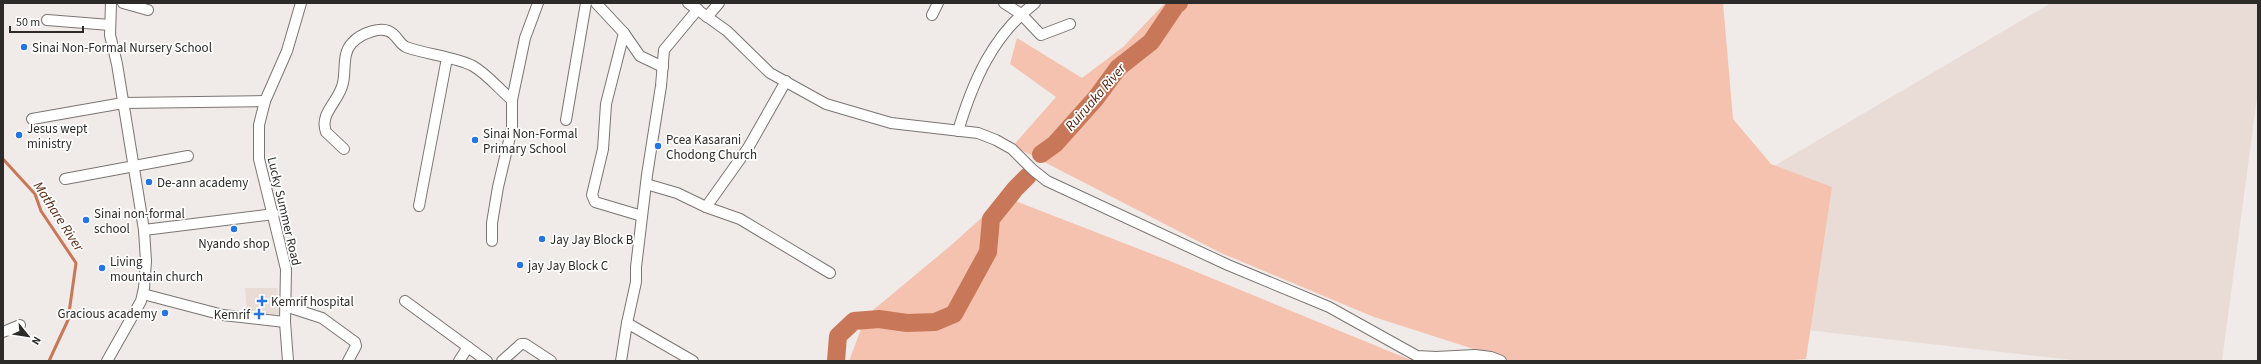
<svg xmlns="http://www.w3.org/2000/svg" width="2261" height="364" font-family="'Source Sans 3',sans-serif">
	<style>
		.built { fill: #e9dcd6 }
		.green { fill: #f4c2ae }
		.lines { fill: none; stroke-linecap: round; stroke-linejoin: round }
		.stream { stroke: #c87858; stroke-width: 3 }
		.river { stroke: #c87858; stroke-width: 18 }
		.minor-casing { stroke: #7a7573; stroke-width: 12 }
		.minor { stroke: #fff; stroke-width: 10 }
		.poi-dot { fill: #2775e0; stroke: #fff; stroke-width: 1.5 }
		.labels { text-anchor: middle; stroke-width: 3.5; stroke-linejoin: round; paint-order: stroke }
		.poi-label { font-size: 13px; fill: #2d2b2a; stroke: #fff; text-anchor: start }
		.street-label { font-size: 13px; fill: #2d2b2a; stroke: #fff }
		.water-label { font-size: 14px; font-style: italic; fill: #531f08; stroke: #fff }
	</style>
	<rect width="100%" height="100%" fill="#f0eae8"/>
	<g class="built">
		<polygon points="2051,3 2258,3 2258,90 2222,361 2081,361 1683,316 1703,208"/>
		<polygon points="245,288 277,288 280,314 247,316"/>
	</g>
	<g class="green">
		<polygon points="1165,3 1723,3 1733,119 1771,164 1832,187 1806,359 1781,361 1511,361 1374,317 1221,253 1013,146 1056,97 1010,64 1017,38 1082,78 1123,47"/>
		<polygon points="1005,197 1170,261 1413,361 849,361 866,316 949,247"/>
	</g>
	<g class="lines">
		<polyline class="stream" points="3,159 35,194 41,211 76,263 68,320 49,361"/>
		<g class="river">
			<polyline points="1041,154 1055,144 1096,98 1118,68 1151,42 1176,5 1179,3"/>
			<polyline points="836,361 838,336 854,321 879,319 907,323 935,322 954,314 988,252 991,219 1015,189 1028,176"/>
		</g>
		<g class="minor-casing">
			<g id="minor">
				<polyline points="123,3 148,10"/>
				<polyline points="596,3 624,33 640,56 663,67"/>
				<polyline points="688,3 727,31 770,73 826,104 891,123 978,133 996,140 1012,149 1033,170 1047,181 1228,265 1329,307 1417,356 1436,357 1475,355 1491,357 1501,361"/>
				<polyline points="1004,3 1021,14 1041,35 1070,24"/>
				<polyline points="932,15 938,3"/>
				<polyline points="707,17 719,3"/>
				<polyline points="47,20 110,25"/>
				<polyline points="624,33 606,104 603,149 592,195 595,202 642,216"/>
				<polyline points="32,119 123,103 265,101"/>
				<polyline points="566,120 586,3"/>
				<path d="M958,131c15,-50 35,-96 77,-128"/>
				<path d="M344,149l-18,-17c-7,-19 13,-30 17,-49 3,-13 -1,-30 9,-40 8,-9 31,-19 41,-9 5,4 7,10 13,13 18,7 51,10 67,19 14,8 27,24 39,34"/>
				<polyline points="65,179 188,156"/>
				<polyline points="646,184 677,193 706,207 740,219 830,273"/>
				<polyline points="419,206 447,58"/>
				<polyline points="706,207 748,148 786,81"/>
				<polyline points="144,230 274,214"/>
				<polyline points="492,241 492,223 498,187 512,128 512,100 525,38 538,3"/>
				<polyline points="143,294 223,315 285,322"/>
				<polyline points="405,301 487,361"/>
				<polyline points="285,306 322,318 355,342 356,346 348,361"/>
				<polyline points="627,323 693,361"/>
				<polyline points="3,332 20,325"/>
				<polyline points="107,361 141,301 144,288 146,261 144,230 117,64 110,35 111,3"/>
				<polyline points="288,361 285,322 286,269 259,159 259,125 265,101 287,51 301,3"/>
				<polyline points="459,361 468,347"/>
				<polyline points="502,361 521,344 525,344 551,361"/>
				<polyline points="621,361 627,323 636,282 636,267 647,175 661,86 664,50 698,9"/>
			</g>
		</g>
		<use href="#minor" class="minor"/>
	</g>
	<g class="poi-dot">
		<circle cx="24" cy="47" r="4"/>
		<circle cx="19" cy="135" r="4"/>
		<circle cx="475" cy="140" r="4"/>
		<circle cx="658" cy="146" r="4"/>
		<circle cx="149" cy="182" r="4"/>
		<circle cx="86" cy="220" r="4"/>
		<circle cx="234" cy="229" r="4"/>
		<circle cx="542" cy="239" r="4"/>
		<circle cx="520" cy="265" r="4"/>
		<circle cx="102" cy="268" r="4"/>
		<path d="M260 295h4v4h4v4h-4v4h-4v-4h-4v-4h4z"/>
		<circle cx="165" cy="313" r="4"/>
		<path d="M257 308h4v4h4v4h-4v4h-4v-4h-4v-4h4z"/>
	</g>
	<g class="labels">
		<g class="poi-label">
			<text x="32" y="52">Sinai Non-Formal Nursery School</text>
			<text x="27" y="133">Jesus wept<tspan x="27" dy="15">ministry</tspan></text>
			<text x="483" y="138">Sinai Non-Formal<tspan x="483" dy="15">Primary School</tspan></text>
			<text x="666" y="144">Pcea Kasarani<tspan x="666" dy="15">Chodong Church</tspan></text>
			<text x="157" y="187">De-ann academy</text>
			<text x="94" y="218">Sinai non-formal<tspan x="94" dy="15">school</tspan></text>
			<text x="550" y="244">Jay Jay Block B</text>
			<text x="234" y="248" text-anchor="middle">Nyando shop</text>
			<text x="110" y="266">Living<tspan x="110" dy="15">mountain church</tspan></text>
			<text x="528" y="270">jay Jay Block C</text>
			<text x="271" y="306">Kemrif hospital</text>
			<text x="157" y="318" text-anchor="end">Gracious academy</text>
			<text x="250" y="319" text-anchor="end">Kemrif</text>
		</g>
		<g class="street-label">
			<text transform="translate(285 211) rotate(77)" y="5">Lucky Summer Road</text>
		</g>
		<g class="water-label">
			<text transform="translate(1095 97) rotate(-49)" y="5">Ruiruaka River</text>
			<text transform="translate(59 216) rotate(57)" y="5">Mathare River</text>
		</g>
	</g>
	<rect width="2261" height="364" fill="none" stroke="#2d2b2a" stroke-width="8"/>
	<g transform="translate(28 336) rotate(120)" stroke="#ffffff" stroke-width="3" paint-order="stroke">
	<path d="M0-3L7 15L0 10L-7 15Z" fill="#2d2b2a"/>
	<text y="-6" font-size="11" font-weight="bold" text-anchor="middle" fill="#2d2b2a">N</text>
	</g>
	<path d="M10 26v6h73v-6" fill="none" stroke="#2d2b2a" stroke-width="2"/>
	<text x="16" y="26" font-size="12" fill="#2d2b2a" stroke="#ffffff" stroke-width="3" paint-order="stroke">50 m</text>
</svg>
